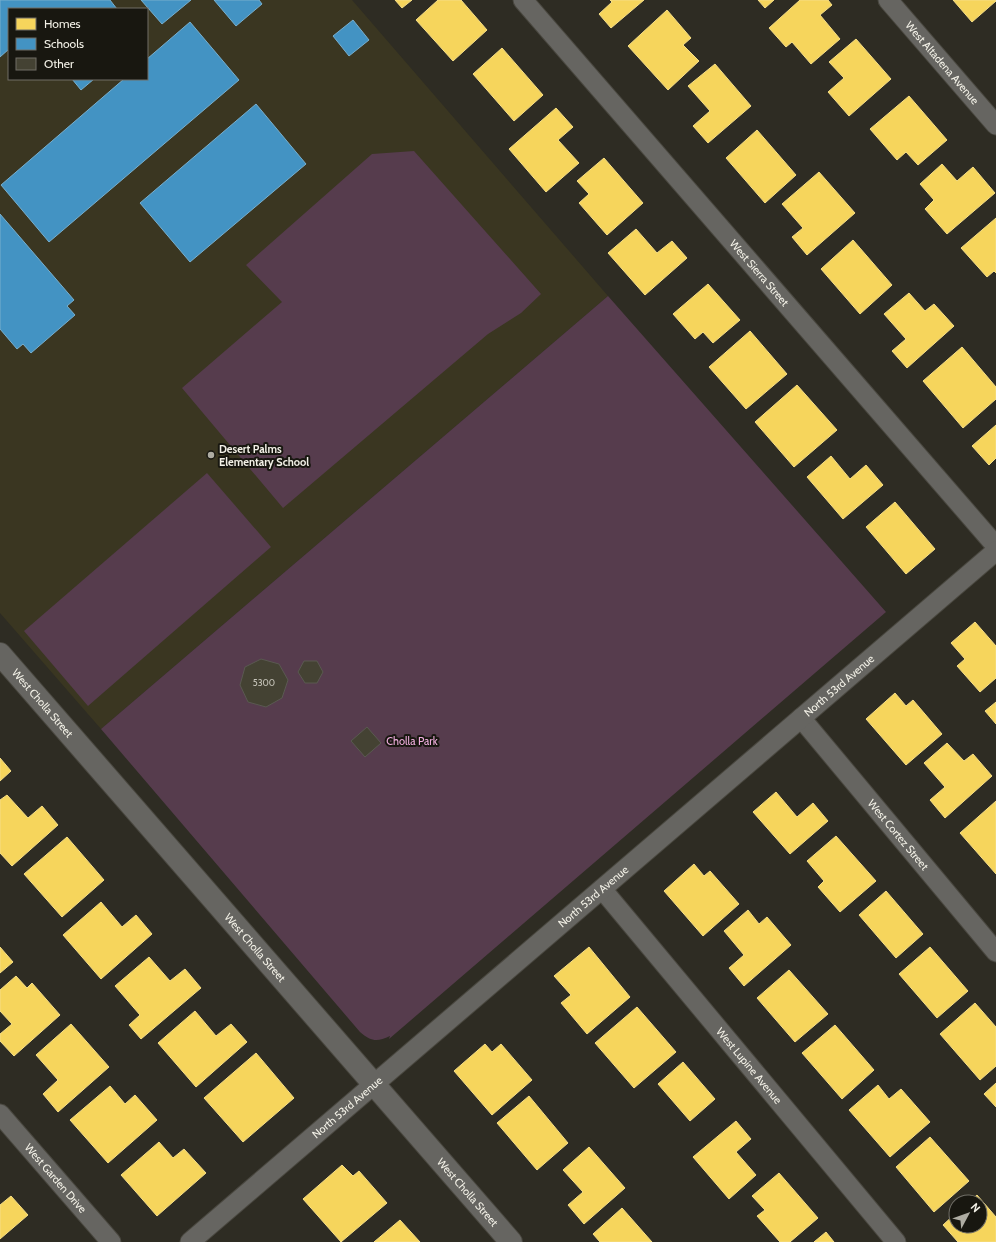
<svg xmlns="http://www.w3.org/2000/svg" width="996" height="1242" font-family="Cabin,sans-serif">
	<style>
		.built { fill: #3a3621; fill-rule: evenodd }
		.green { fill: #563c4d }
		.homes { fill: #f6d55c; stroke: #f5dd86 }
		.schools { fill: #4393c3; stroke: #78afce }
		.building { fill: #444233; stroke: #5a5951 }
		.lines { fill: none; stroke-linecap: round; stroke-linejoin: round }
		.minor-casing { stroke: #49473f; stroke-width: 21 }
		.tertiary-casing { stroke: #49473f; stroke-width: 24 }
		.minor { stroke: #666561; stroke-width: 19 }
		.tertiary { stroke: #666561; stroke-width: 22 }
		.poi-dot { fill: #aeaca2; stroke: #181710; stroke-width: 1.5 }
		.labels { text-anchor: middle; stroke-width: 4; stroke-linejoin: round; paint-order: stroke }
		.number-label { font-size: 9px; fill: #c7c5ba }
		.street-label { font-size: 11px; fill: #f3f1e7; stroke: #181710 }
		.poi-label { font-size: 11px; font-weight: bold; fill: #f3f1e7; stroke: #181710; text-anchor: start }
		.park-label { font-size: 11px; fill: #f2afe0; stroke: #181710 }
	</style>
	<rect width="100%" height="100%" fill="#2e2c23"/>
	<path class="built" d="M0,0h352l256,296 -507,433 -101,-116zM9,9h138v70h-138z"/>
	<g class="green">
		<polygon points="414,151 541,294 521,313 488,334 283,508 182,388 282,302 246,265 372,154"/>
		<path d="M608,296l278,316 -497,427 1,-3c-13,6 -18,6 -30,-4l-259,-303z"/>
		<polygon points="207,473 271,547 88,706 24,631"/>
	</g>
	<g class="homes">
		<polygon points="395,0 412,0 402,8"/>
		<polygon points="438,0 461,0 487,30 453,61 416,20"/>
		<polygon points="610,0 644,0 611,28 599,14 612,2"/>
		<polygon points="758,0 774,0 765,8"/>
		<polygon points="800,0 828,0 832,5 820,15 840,39 811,64 792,42 786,47 769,28"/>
		<polygon points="953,0 996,0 996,1 972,22"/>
		<polygon points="667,10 691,38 683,45 699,61 668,90 628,46"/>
		<polygon points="856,39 891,79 849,116 828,92 844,78 829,62"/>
		<polygon points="502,48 543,95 514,121 473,74"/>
		<polygon points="715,64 751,106 708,143 693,126 710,111 688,86"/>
		<polygon points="909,96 947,140 918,165 906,152 897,160 870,129"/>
		<polygon points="556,108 573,127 558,140 579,163 546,192 509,149"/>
		<polygon points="757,130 796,175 765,203 726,158"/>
		<polygon points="604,158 643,203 607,235 579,203 589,194 577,181"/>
		<polygon points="942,164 957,181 973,167 995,193 947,234 925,209 934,200 920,184"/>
		<polygon points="819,172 855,213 807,255 792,237 803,228 782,204"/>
		<polygon points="996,218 996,273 994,271 987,277 961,248"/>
		<polygon points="636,229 657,253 672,241 687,258 645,295 608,253"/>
		<polygon points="853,240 892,285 860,314 821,269"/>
		<polygon points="708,284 740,320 713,343 703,332 695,339 673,314"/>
		<polygon points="909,293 925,311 934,304 954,326 907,368 892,351 906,339 884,314"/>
		<polygon points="750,331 787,374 746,409 709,367"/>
		<polygon points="962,347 996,387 996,399 963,428 923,381"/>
		<polygon points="797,385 837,430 794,467 755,422"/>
		<polygon points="996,425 996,458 989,465 972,446"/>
		<polygon points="831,456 850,479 866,465 883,485 843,519 807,477"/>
		<polygon points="895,502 935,549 906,574 866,527"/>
		<polygon points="975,622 996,646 996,678 980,692 957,666 965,659 951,643"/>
		<polygon points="895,693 906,706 913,700 942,734 906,765 866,719"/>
		<polygon points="996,702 996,724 985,711"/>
		<polygon points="947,743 964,761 973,754 992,776 945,818 930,800 945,787 924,763"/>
		<polygon points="0,758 11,771 0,781"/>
		<polygon points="776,792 797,817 813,803 828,821 790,854 753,812"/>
		<polygon points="7,795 28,818 42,806 58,825 12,866 0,853 0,800"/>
		<polygon points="996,801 996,874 960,833"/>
		<polygon points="836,836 876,881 840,912 818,887 824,881 807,861"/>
		<polygon points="67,837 104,880 62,917 24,874"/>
		<polygon points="694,864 704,876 710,871 739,904 703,936 664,891"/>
		<polygon points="886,891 923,934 896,958 859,915"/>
		<polygon points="101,902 122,927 136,915 152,934 101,979 63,935"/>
		<polygon points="748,910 759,924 767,917 791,945 744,986 729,968 744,955 724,931"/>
		<polygon points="0,947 13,962 0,973"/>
		<polygon points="589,947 630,997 587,1034 561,1003 571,995 554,976"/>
		<polygon points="930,947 968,991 937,1018 899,974"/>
		<polygon points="149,957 170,981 185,969 201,988 141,1039 129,1025 140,1015 115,986"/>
		<polygon points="789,970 828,1014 795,1042 757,998"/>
		<polygon points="16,976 27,988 32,983 60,1015 14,1056 0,1041 0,1034 12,1024 0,1011 0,990"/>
		<polygon points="975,1003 996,1027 996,1066 980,1080 940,1034"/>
		<polygon points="637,1007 676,1052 634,1088 595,1043"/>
		<polygon points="195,1011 216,1036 231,1024 247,1042 196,1087 158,1043"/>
		<polygon points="71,1024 109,1067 58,1112 43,1094 58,1080 36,1055"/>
		<polygon points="835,1025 874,1070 842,1099 802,1053"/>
		<polygon points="485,1044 492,1052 501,1044 532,1080 492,1115 454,1071"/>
		<polygon points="256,1053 294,1098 243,1142 204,1098"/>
		<polygon points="683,1062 715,1099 690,1121 658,1084"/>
		<polygon points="996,1083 996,1107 984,1094"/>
		<polygon points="878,1085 889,1099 901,1089 930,1122 890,1157 849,1110"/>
		<polygon points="110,1086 125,1104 135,1095 157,1120 108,1163 70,1120"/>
		<polygon points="529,1096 568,1143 537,1170 497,1123"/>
		<polygon points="736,1121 751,1139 736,1152 756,1175 729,1199 693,1157"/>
		<polygon points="930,1137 969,1181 934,1212 896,1167"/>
		<polygon points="159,1142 173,1158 184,1149 206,1173 157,1216 121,1175"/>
		<polygon points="589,1147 625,1188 584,1224 568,1205 583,1192 563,1170"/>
		<polygon points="342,1165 353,1176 359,1171 387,1203 341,1242 303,1199"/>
		<polygon points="779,1173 818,1218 790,1242 780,1242 757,1216 765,1210 752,1196"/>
		<polygon points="977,1195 996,1217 996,1242 958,1242 943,1225 956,1213 956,1226 980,1226 980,1202 969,1202"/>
		<polygon points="11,1196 28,1215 0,1239 0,1205"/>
		<polygon points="622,1208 652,1242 600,1242 593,1234"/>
		<polygon points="400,1220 420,1242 374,1242"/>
		<polygon points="826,1232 834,1242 814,1242"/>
	</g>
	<g class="schools">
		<polygon points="0,0 110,0 117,9 9,9 9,49 0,57"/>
		<polygon points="141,0 191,0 162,24"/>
		<polygon points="214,0 259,0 262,4 236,26"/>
		<polygon points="353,20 369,40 349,56 333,36"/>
		<polygon points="190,22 239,80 49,242 1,185 124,79 147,79 147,59"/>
		<polygon points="72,79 94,79 81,90"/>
		<polygon points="256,104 306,164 190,262 140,203"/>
		<polygon points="0,214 74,300 67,306 75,315 31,353 23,344 17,349 0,329"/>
	</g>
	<g class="building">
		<polygon points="261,659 279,664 288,680 282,698 266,707 248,702 240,685 245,667"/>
		<polygon points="304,661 317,661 323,672 317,683 305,683 298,672"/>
		<polygon points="367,727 381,743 365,757 351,741"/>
	</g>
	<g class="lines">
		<g class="minor-casing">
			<g id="minor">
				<path id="s1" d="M523,0l473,546"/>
				<path id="s2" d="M888,0l108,125"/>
				<path id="s3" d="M801,718l195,234"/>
				<path id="s4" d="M602,889l294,353"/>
				<path id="s5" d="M0,1114l111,128"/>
				<path id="s6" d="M190,1242l806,-691"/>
			</g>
		</g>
		<g class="tertiary-casing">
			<g id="tertiary">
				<path id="s7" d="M0,654l511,588"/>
			</g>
		</g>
		<use href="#minor" class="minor"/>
		<use href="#tertiary" class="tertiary"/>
	</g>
	<circle class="poi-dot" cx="211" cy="455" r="4"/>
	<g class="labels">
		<g class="number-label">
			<text x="264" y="686">5300</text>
		</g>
		<g class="street-label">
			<text dy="4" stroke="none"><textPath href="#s2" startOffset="83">West Altadena Avenue</textPath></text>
			<text dy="4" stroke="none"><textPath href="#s1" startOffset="361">West Sierra Street</textPath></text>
			<text dy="4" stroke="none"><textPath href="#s6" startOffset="855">North 53rd Avenue</textPath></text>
			<text dy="4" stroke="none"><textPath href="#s7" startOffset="65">West Cholla Street</textPath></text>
			<text dy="4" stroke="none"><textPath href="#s3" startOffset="152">West Cortez Street</textPath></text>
			<text dy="4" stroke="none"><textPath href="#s6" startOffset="531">North 53rd Avenue</textPath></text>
			<text dy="4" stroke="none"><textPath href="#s7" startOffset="389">West Cholla Street</textPath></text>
			<text dy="4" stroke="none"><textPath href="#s4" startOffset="230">West Lupine Avenue</textPath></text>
			<text dy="4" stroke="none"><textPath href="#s6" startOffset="207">North 53rd Avenue</textPath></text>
			<text dy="4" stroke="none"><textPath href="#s5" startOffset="85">West Garden Drive</textPath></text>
			<text dy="4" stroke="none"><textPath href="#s7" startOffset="713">West Cholla Street</textPath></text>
		</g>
		<g class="poi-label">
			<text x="219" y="453">Desert Palms<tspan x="219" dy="13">Elementary School</tspan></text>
		</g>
		<g class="park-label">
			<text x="412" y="745">Cholla Park</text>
		</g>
	</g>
	<rect x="8" y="8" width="140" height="72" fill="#181710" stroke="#706e66"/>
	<rect x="16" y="18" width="20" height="12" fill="#f6d55c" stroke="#706e66"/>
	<text x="44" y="28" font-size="12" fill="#f3f1e7">Homes</text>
	<rect x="16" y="38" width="20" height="12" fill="#4393c3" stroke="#706e66"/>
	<text x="44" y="48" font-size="12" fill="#f3f1e7">Schools</text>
	<rect x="16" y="58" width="20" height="12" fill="#444233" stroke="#706e66"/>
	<text x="44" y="68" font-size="12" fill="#f3f1e7">Other</text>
	<g transform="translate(968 1214) rotate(49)"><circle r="19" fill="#181710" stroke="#706e66"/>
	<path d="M0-3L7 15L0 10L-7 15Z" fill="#aeaca2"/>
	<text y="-6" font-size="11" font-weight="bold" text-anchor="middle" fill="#f3f1e7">N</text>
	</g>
</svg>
